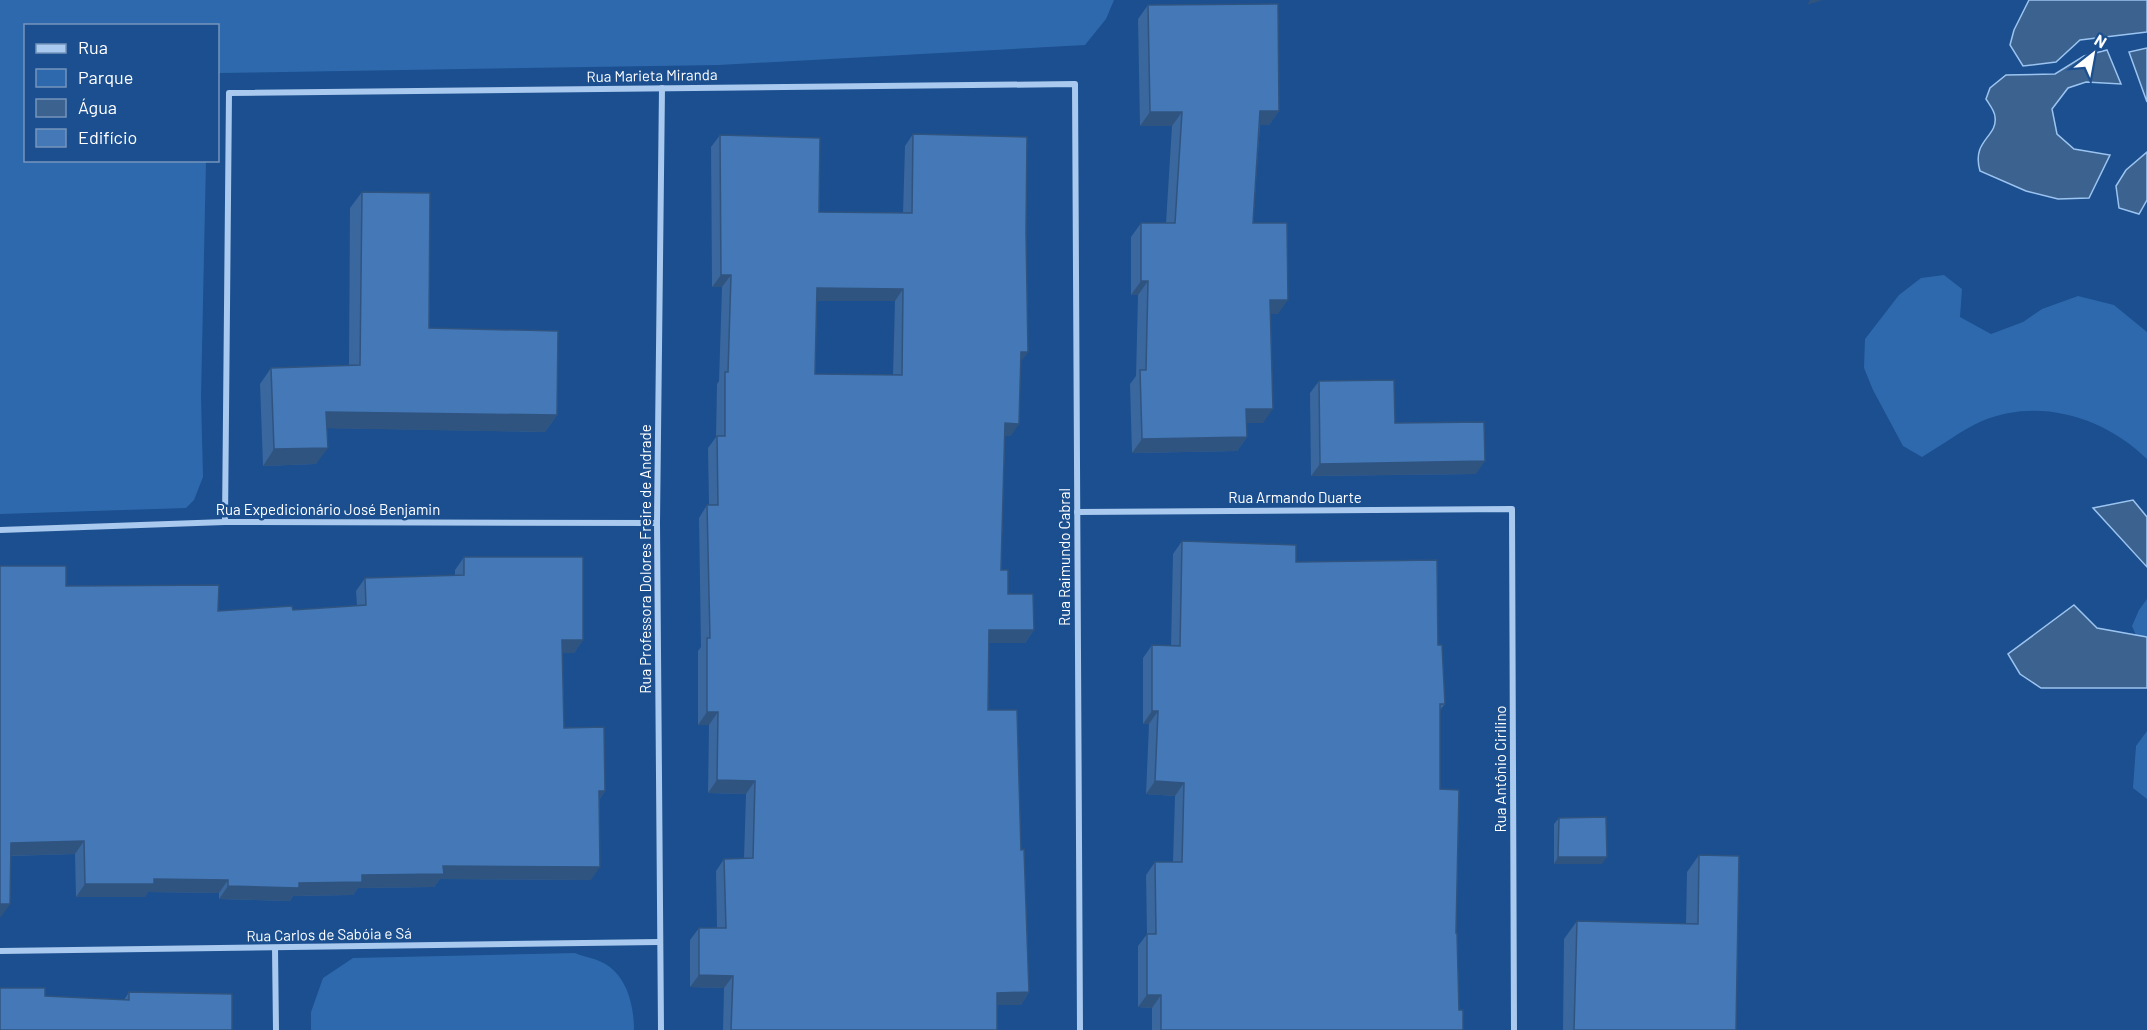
<svg xmlns="http://www.w3.org/2000/svg" width="2147" height="1030" font-family="Barlow,sans-serif">
	<style>
		.green { fill: #2e69ad }
		.water { fill: #3c6290; stroke: #9cc4f0; stroke-width: 1.5 }
		.lines { fill: none; stroke-linecap: round; stroke-linejoin: round }
		.street { stroke: #a9c9ee; stroke-width: 6 }
		.wall { fill: #3a679d; fill-rule: evenodd }
		.shaded-wall { fill: #305480 }
		.building { fill: #4478b7; stroke: #305480; stroke-width: 1.5; fill-rule: evenodd }
		.labels { text-anchor: middle; stroke-width: 5; stroke-linejoin: round; paint-order: stroke }
		.street-label { font-size: 15px; fill: #fff; stroke: #1b4f8f }
	</style>
	<rect width="100%" height="100%" fill="#1b4f8f"/>
	<g class="green">
		<polygon points="0,0 1114,0 1106,19 1085,45 719,65 218,73 218,26 26,26 26,160 206,161 201,397 203,477 194,500 186,508 0,514"/>
		<path d="M1944,275l18,14 -2,28 31,17 32,-12 19,-13 36,-13 36,9 33,27v127c-43,-42 -108,-62 -165,-38 -19,8 -41,25 -60,36l-19,-11 -30,-56 -9,-22 1,-29 34,-44 22,-17z"/>
		<polygon points="2147,599 2147,656 2144,654 2132,626 2139,610"/>
		<polygon points="2147,731 2147,799 2133,788 2136,746"/>
		<path d="M575,953c9,4 24,6 32,12 21,14 27,42 27,65h-323v-18l12,-34 30,-20z"/>
	</g>
	<g class="water">
		<polygon points="2029,0 2147,0 2147,32 2080,40 2056,62 2023,66 2010,45 2014,30"/>
		<polygon points="2147,48 2147,102 2129,52"/>
		<path d="M2107,50l14,34 -35,-2 -18,6 -16,21 5,25 17,15 36,6 -21,43 -31,1 -32,-8 -46,-20c-9,-31 18,-34 15,-54 0,-6 -6,-13 -9,-18l4,-11 16,-13 49,-1 29,-18z"/>
		<polygon points="2147,152 2147,200 2139,214 2119,208 2116,186 2126,170"/>
		<polygon points="2133,500 2147,517 2147,567 2093,508"/>
		<polygon points="2074,605 2097,628 2147,637 2147,688 2041,688 2020,674 2008,654"/>
	</g>
	<g class="lines">
		<g class="street">
			<polyline points="1077,512 1512,509 1514,1030"/>
			<polyline points="225,522 229,93 1075,84 1080,1030"/>
			<polyline points="0,530 225,522 657,523"/>
			<polyline points="275,948 276,1030"/>
			<polyline points="0,951 659,942"/>
			<polyline points="661,1030 657,523 662,88"/>
		</g>
	</g>
	<g class="wall">
		<polygon points="1148,5 1279,111 1269,125 1260,125 1253,223 1278,314 1271,314 1263,423 1246,423 1247,437 1237,451 1132,453 1130,384 1136,376 1138,295 1131,295 1131,237 1141,223 1166,223 1172,126 1140,126 1138,19"/>
		<path d="M913,134l113,98 2,120 -8,10 -9,74h-6l-4,134 7,24 26,36 -9,13h-36l-1,67 33,140 8,142 -8,13h-24v25h-274l1,-42 -34,-1v-47l9,-12h18l-1,-57 8,-12 20,-1 2,-64 -38,-1 1,-68h-11v-74l3,-4 -2,-129 8,-13h2l-1,-57 8,-11 1,-53 2,-3 3,-94h-10l-1,-140 9,-12 99,77 84,1 2,-67zM817,301h78l-2,74 -78,-1z"/>
		<polygon points="362,192 429,328 557,415 545,432 327,428 316,464 263,466 260,384 271,368 349,365 350,208"/>
		<polygon points="1319,381 1395,423 1476,474 1311,476 1310,393"/>
		<polygon points="1182,541 1296,562 1438,645 1445,704 1440,710 1440,789 1456,933 1459,1010 1463,1030 1152,1030 1152,1008 1138,1007 1138,946 1147,934 1146,875 1155,862 1173,862 1175,796 1146,794 1149,724 1143,724 1143,658 1152,645 1171,646 1173,554"/>
		<polygon points="464,557 583,640 574,653 562,653 564,728 605,791 599,800 591,880 440,879 434,887 358,888 353,895 293,896 290,901 219,899 219,893 148,892 145,897 76,897 75,854 11,856 1,917 0,566 66,586 218,611 293,610 357,606 356,591 365,578 455,575 455,570"/>
		<polygon points="1559,818 1602,864 1554,864 1554,824"/>
		<polygon points="1699,855 1736,1030 1563,1030 1564,939 1577,921 1686,924 1687,872"/>
		<polygon points="129,992 232,1030 45,996 124,1000"/>
	</g>
	<g class="shaded-wall">
		<polygon points="1810,0 1823,0 1807,5"/>
		<polygon points="1260,111 1279,111 1269,125 1251,125"/>
		<polygon points="1150,112 1182,112 1172,126 1140,126"/>
		<polygon points="721,275 731,275 722,287 712,287"/>
		<polygon points="1141,281 1148,281 1138,295 1131,295"/>
		<polygon points="817,288 903,289 895,301 809,301"/>
		<polygon points="1270,300 1288,300 1278,314 1260,314"/>
		<polygon points="1021,352 1028,352 1019,364"/>
		<polygon points="1246,409 1273,409 1263,423 1236,423"/>
		<polygon points="326,412 557,415 545,432 315,428"/>
		<polygon points="1005,423 1019,424 1011,436 997,436"/>
		<polygon points="1247,437 1237,451 1132,453 1142,439"/>
		<polygon points="328,448 316,464 263,466 274,449"/>
		<polygon points="1485,461 1476,474 1311,476 1320,464"/>
		<polygon points="989,630 1034,630 1025,643 980,643"/>
		<polygon points="562,640 583,640 574,653 552,653"/>
		<polygon points="1152,711 1158,711 1149,724 1143,724"/>
		<polygon points="707,712 718,712 709,725 698,725"/>
		<polygon points="717,780 755,781 746,794 708,793"/>
		<polygon points="1155,781 1184,783 1175,796 1146,794"/>
		<polygon points="599,791 605,791 596,804"/>
		<polygon points="84,841 75,854 2,856 11,843"/>
		<polygon points="1558,857 1607,857 1602,864 1554,864"/>
		<polygon points="443,866 600,867 591,880 440,879 434,887 358,888 353,895 293,896 290,901 219,899 228,886 362,875"/>
		<polygon points="154,879 228,880 219,893 148,892 145,897 76,897 85,884"/>
		<polygon points="0,904 10,904 1,917 0,917"/>
		<polygon points="699,975 733,976 724,988 690,987"/>
		<polygon points="1029,992 1021,1005 988,1005 997,993"/>
		<polygon points="1147,995 1161,995 1152,1008 1138,1007"/>
	</g>
	<g class="building">
		<polygon points="1278,4 1279,111 1260,111 1253,223 1287,223 1288,300 1270,300 1273,409 1246,409 1247,437 1142,439 1140,370 1146,370 1148,281 1141,281 1141,223 1175,223 1182,112 1150,112 1148,5"/>
		<path d="M913,134l114,3 -1,95 2,120h-7l-2,72 -14,-1 -4,147h7v24h25l1,36h-45l-1,80h29l4,140 3,-1 5,143 -32,1v37h-266l2,-54 -34,-1v-47h27l-2,-69 29,-1 2,-77 -38,-1 1,-68h-11v-74h3l-3,-133h11l-1,-69h8v-64h3l3,-97h-10l-1,-140 100,3 -1,74 93,1zM817,288l86,1 -1,86 -87,-1z"/>
		<polygon points="362,192 430,193 429,328 558,331 557,415 326,412 328,448 274,449 271,368 360,365"/>
		<polygon points="1394,380 1395,423 1484,422 1485,461 1320,464 1319,381"/>
		<polygon points="1182,541 1296,545 1296,562 1437,560 1438,645 1442,645 1445,704 1440,704 1440,789 1459,790 1456,933 1457,933 1459,1010 1463,1010 1463,1030 1161,1030 1161,995 1147,995 1147,934 1156,934 1155,862 1182,862 1184,783 1155,781 1158,711 1152,711 1152,645 1180,646"/>
		<polygon points="464,557 583,557 583,640 562,640 564,728 604,727 605,791 599,791 600,867 443,866 444,874 362,875 362,882 299,883 299,888 228,886 228,880 154,879 154,884 85,884 84,841 11,843 10,904 0,904 0,566 66,566 66,586 219,585 218,611 292,606 293,610 366,605 365,578 464,575"/>
		<polygon points="1606,817 1607,857 1558,857 1559,818"/>
		<polygon points="1699,855 1739,856 1736,1030 1574,1030 1577,921 1698,924"/>
		<polygon points="0,988 45,988 45,996 129,1000 129,992 232,994 232,1030 0,1030"/>
	</g>
	<g class="labels">
		<g class="street-label">
			<text transform="translate(652 76) rotate(-1)" y="5">Rua Marieta Miranda</text>
			<text x="1295" y="503">Rua Armando Duarte</text>
			<text x="328" y="515">Rua Expedicionário José Benjamin</text>
			<text transform="translate(1065 557) rotate(-90)" y="5">Rua Raimundo Cabral</text>
			<text transform="translate(646 559) rotate(-90)" y="5">Rua Professora Dolores Freire de Andrade</text>
			<text transform="translate(1501 769) rotate(-90)" y="5">Rua Antônio Cirilino</text>
			<text transform="translate(329 935) rotate(-1)" y="5">Rua Carlos de Sabóia e Sá</text>
		</g>
	</g>
	<rect x="24" y="24" width="195" height="138" fill="#1b4f8f" stroke="#7695bc" stroke-width="1.5"/>
	<rect x="36" y="44" width="30" height="9" fill="#a9c9ee" stroke="#7695bc" stroke-width="1.5"/>
	<text x="78" y="54" font-size="18" fill="#ffffff">Rua</text>
	<rect x="36" y="69" width="30" height="18" fill="#2e69ad" stroke="#7695bc" stroke-width="1.5"/>
	<text x="78" y="84" font-size="18" fill="#ffffff">Parque</text>
	<rect x="36" y="99" width="30" height="18" fill="#3c6290" stroke="#7695bc" stroke-width="1.5"/>
	<text x="78" y="114" font-size="18" fill="#ffffff">Água</text>
	<rect x="36" y="129" width="30" height="18" fill="#4478b7" stroke="#7695bc" stroke-width="1.5"/>
	<text x="78" y="144" font-size="18" fill="#ffffff">Edifício</text>
	<g transform="translate(2093 54) rotate(31)" stroke="#1b4f8f" stroke-width="4.5" paint-order="stroke">
	<path d="M0-4.5L10 22L0 15L-10 22Z" fill="#ffffff"/>
	<text y="-9" font-size="16" font-weight="bold" text-anchor="middle" fill="#ffffff">N</text>
	</g>
</svg>
